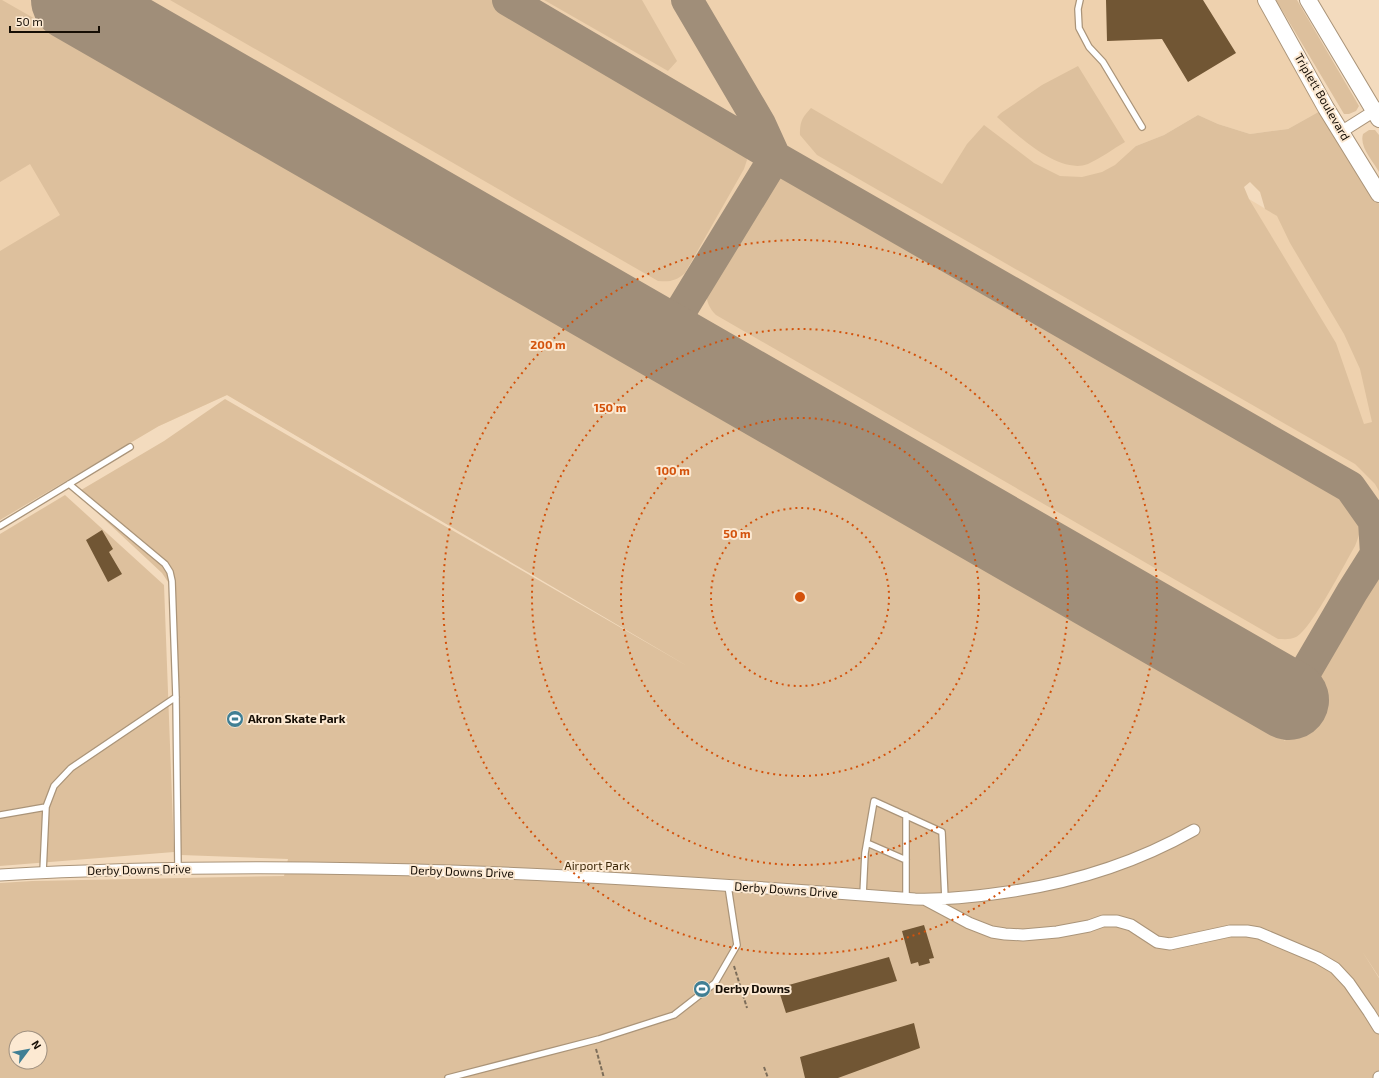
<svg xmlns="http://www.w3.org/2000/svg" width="1379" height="1078" viewBox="0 0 1379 1078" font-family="'Exo 2',sans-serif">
	<rect width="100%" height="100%" fill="#f3dbbe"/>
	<path fill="#eed1ae" d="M0 0H1260L1322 110 1288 129 1250 134 1218 124 1198 115 1164 135 1136 146 1249 199 1379 277V977L1334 907 859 765 227 395 159 426 0 422Z"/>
	<path fill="#ddc09d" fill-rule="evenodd" d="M0 0H2L156 88 1285 741 1379 568V977L1362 951 1379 978V1078H0V883L32 881 284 876 288 859 181 855 170 585 162 573 76 493 164 441 225 399 689 667 227 395 159 426 0 520V251L60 215 30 164 0 182ZM16 1038H40V1062H16Z
		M170 0H497L740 143 747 160 744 169 685 273C676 281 670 282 658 281Z
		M544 0H642L677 61 668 71Z
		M1276 0H1297L1355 99 1359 106 1356 111 1349 114H1344Z
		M1078 66 1125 142C1113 149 1101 158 1088 164 1059 175 1017 135 997 117L1001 113 1042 85Z
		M811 108 942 184 967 144 984 125 1034 163 1060 176 1082 177 1102 172 1115 165 1136 146 1164 135 1198 115 1218 124 1250 134 1288 129 1322 110 1379 204V491L1375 484 1355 464 817 155 800 135C800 121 802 118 811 108ZM1250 182 1260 192 1265 209 1277 216 1290 243 1344 334 1360 369 1372 422 1364 424 1336 343 1249 199 1244 187Z
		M1369 130H1375L1379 135V172C1373 161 1359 147 1363 134Z
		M790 175 801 180 1335 486C1358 503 1367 519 1355 546 1345 563 1311 630 1296 637 1290 640 1284 639 1278 639L716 315C706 305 705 295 708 282L766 188 775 177Z
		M65 495 164 585 174 852 0 866V534Z"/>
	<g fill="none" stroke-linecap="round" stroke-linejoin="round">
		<path stroke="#a08e79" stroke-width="32" d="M508 0 775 157 1350 487 1374 521 1376 554 1352 592 1289 700
			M663 340 775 157 760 124 687 0"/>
		<path stroke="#a08e79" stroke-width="80" d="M71 0 1289 700"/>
	</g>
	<path fill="#715634" d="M1106 0H1203L1236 53 1188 82 1162 39 1107 41Z
		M102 530 113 549 109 552 122 574 108 582 86 540Z
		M924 925 934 958 929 959 930 963 919 966 918 962 911 964 902 931Z
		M889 957 897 981 786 1013 778 988Z
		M914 1023 920 1048 838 1078H805L800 1057Z"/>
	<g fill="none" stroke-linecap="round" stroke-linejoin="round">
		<g stroke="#aa9479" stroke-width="8">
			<path id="lane" d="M1080 0 1078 9 1079 28 1089 47 1103 62 1142 127
				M69 484 165 564 170 572 172 581 176 697 178 869
				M0 526 130 447
				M0 815 46 807
				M867 843 906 860
				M43 872 46 807 54 786 71 768 176 697
				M863 895 865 853 874 801 942 832 945 899
				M906 898V815
				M448 1078 599 1039 674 1015 715 983 737 945 728 886"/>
		</g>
		<g stroke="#aa9479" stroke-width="13">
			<path id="street" d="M1341 132 1379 108
				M0 875C305 857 611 875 915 899 945 900 971 897 1000 893 1069 884 1134 864 1194 830
				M926 900 969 923 992 932 1005 934 1023 935 1057 932 1089 926 1103 921H1117L1131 925 1157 942 1170 944 1230 931H1247L1259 933 1318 958 1335 968 1349 983 1369 1012 1379 1028
				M1379 1078V1077"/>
		</g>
		<g stroke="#aa9479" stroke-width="18">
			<path id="secondary" d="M1266 0 1326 108 1379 194
				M1308 0 1379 119"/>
		</g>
		<path stroke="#7c6d5a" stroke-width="2" stroke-dasharray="4 2" stroke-linecap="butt" d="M734 966 747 1008
			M596 1049 604 1078
			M764 1067 768 1078"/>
		<use href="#lane" stroke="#fff" stroke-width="5.5"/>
		<use href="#street" stroke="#fff" stroke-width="11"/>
		<use href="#secondary" stroke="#fff" stroke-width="16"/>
	</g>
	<g fill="none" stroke="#d3520b" stroke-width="2" stroke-dasharray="2 4">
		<circle cx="800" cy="597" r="89"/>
		<circle cx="800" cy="597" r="179"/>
		<circle cx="800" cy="597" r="268"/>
		<circle cx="800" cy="597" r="357"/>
	</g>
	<defs>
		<g id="stadium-disc" transform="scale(0.9)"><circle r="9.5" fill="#407f94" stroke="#fce9d2"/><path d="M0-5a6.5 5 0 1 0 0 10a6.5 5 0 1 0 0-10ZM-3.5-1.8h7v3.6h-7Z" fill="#fff"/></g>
	</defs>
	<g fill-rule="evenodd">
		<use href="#stadium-disc" x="235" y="719"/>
		<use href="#stadium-disc" x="702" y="989"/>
	</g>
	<g text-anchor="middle" stroke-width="4" stroke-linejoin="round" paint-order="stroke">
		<g font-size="12" fill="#160e05" stroke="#fce9d2">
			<text transform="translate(1322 97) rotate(60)" y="4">Triplett Boulevard</text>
			<text transform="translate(139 870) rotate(-1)" y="4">Derby Downs Drive</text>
			<text transform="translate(462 872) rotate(2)" y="4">Derby Downs Drive</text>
			<text transform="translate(786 890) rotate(4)" y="4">Derby Downs Drive</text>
		</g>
		<g font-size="12" font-weight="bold" fill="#160e05" stroke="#fce9d2" text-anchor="start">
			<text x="248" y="723">Akron Skate Park</text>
			<text x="715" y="993">Derby Downs</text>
		</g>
		<g font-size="12" fill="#3c2708" stroke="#fce9d2">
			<text x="597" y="870">Airport Park</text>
		</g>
	</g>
	<circle cx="800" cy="597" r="6" fill="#d3520b" stroke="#fce9d2" stroke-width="2"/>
	<g font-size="12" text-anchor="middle" font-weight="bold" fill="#d3520b" stroke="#fce9d2" stroke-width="4" stroke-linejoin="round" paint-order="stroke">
		<text x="548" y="349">200 m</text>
		<text x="610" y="412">150 m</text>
		<text x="673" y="475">100 m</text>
		<text x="737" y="538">50 m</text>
	</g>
	<g transform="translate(28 1050) rotate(58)"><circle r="19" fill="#fce9d2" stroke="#a09180"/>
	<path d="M0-3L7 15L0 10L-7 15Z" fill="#407f94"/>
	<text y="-6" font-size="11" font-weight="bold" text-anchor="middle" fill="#160e05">N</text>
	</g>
	<path d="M10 26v6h89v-6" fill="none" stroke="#160e05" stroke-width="2"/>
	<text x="16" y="26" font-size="12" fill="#160e05" stroke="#fce9d2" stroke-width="3" paint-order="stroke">50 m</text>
</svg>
